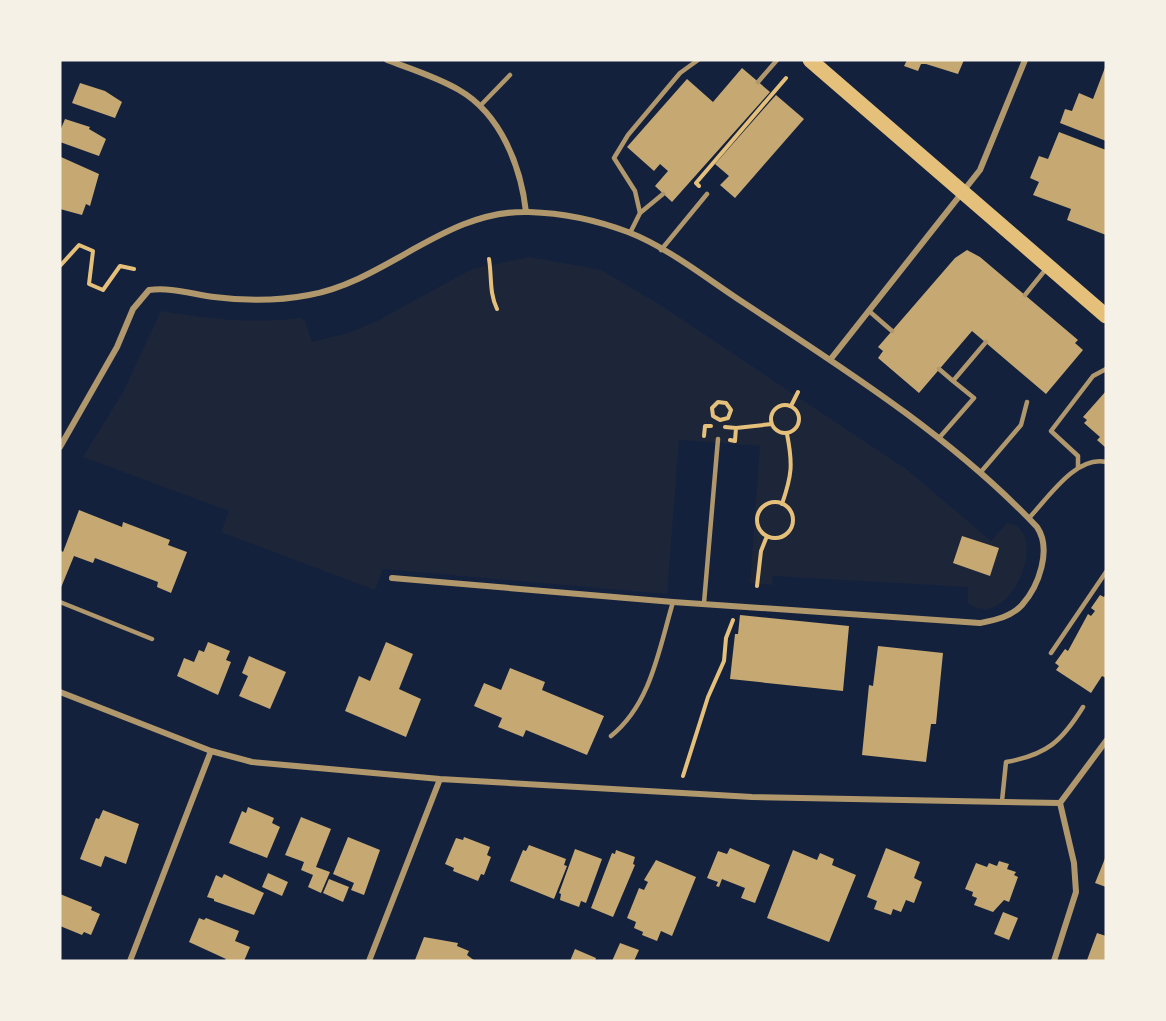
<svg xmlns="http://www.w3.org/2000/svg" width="1166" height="1021" viewBox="0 0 1166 1021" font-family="Overpass,sans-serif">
	<rect width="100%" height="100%" fill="#14213d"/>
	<path fill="#1d2539" d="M530 257 601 270 657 303 906 469 991 541 1007 523C1053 528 1010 635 968 603V587L773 576 772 585 750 583 760 446 679 440 667 594 383 569 375 590 221 532 229 511 83 457 123 392 161 311C208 319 252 324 300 318L305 321 312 342 348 333 377 321 472 269Z"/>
	<path fill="#c6a872" d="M907 60H964L958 74 926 64H921L918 71 904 66Z
		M1106 65V141L1060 123 1065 109 1072 111 1079 93 1093 99Z
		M742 68 770 92 672 202 655 186 668 171 660 164 654 171 627 147 687 79 713 102Z
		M80 83 105 91 122 102 115 118 72 103Z
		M776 95 804 119 735 198 720 185 729 176 715 164Z
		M65 119 90 127 89 129 106 139 99 156 60 142V131Z
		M1059 132 1106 150V235L1067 220 1071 209 1033 195 1039 182 1030 178 1039 156 1048 159Z
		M61 157 99 174 90 206 86 204 82 215 60 209Z
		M967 250 980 257 1078 340 1075 343 1083 350 1046 394 972 331 919 393 878 358 883 351 878 347 955 258Z
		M1106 391V448L1097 440 1100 437 1084 423 1087 420 1083 417Z
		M79 510 122 527 123 522 170 540 168 545 187 552 171 593 157 587 158 582 95 558 93 563 74 556 60 590V550L63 552Z
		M962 536 999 548 990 576 953 563Z
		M1106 594V678L1102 676 1091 693 1056 670 1059 666 1055 663 1065 649 1068 651 1088 614 1091 616 1095 611 1091 608 1100 595 1104 597Z
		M740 615 849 626 843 691 730 679 735 634H738Z
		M208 642 230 651 226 660 231 662 218 695 177 676 184 658 194 662 199 650 204 652Z
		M386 642 413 654 399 689 421 699 406 737 345 711 359 676 370 681Z
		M878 646 943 653 936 724H931L926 762 862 755 869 685 873 686Z
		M249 656 286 672 270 709 239 696 248 676 242 673Z
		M510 668 545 682 542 690 604 716 587 755 526 730 523 737 498 727 502 718 474 706 484 683 501 690Z
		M248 807 274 818 272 823 280 827 267 858 229 843 242 811 246 813Z
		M103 810 139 824 126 864 105 856 101 867 80 859 96 818 99 819Z
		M301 817 331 829 316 867 330 872 321 893 308 887 313 875 301 870 304 862 285 855Z
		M348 837 380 850 364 895 351 890 354 883 333 874Z
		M464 837 490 847 487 855 491 857 484 875 481 874 478 881 453 871 454 868 445 864 456 838 463 840Z
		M529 845 566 859 564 865 567 866 554 899 510 881 523 850 526 851Z
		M730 848 770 865 755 903 741 898 745 888 722 879 719 887 716 886 718 882 707 878 718 851 727 854Z
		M886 848 920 862 914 878 922 882 914 903 906 900 901 912 893 909 891 915 874 909 877 901 867 897Z
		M575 849 602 859 586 903 581 901 579 907 560 900 561 894 559 893Z
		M616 850 635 857 633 864 635 865 613 917 591 908 612 853 615 854Z
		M793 850 817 860 820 853 834 859 832 865 856 875 829 942 767 918Z
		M1106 856V887L1095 883Z
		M656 860 696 877 672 936 661 931 657 941 642 935 643 932 634 928 636 922 627 918 639 888 644 890 648 882 644 880Z
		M999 861 1009 864 1007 869 1016 872 1014 875 1018 877 1009 902 1004 900 993 912 974 905 977 898 972 896 973 892 965 889 976 863 987 867 989 863 997 866Z
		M268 873 288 882 282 896 262 887Z
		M224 874 264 893 254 915 214 901V899L207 897 216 875 222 878Z
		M329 879 349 887 343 902 323 893Z
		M60 894 92 907 91 910 100 914 91 935 84 932 82 935 60 926Z
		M1003 912 1018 918 1009 940 994 934Z
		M199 918 204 920 206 918 239 931 235 941 250 947 244 961H224L226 959 189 942Z
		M1097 933 1106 936V961L1087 960Z
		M424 937 458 943 457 946 469 951 467 955 475 961 415 960Z
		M620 943 639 950 634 961H612Z
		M575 949 596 958 595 961H570Z"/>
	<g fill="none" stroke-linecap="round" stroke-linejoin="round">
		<path stroke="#e5c07b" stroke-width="4" d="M699 186 696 183 786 78
			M489 259C492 277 489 292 497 309
			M60 266 79 245 93 251 89 284 103 290 120 266 134 269
			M718 402 726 403 731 410 728 418 720 420 713 416 712 408Z
			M771 419a14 14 0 1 1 28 0a14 14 0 1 1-28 0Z
			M791 406 798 392
			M725 427 736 428
			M704 436 705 426H711
			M730 440 735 441 736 428 772 424
			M757 520a18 18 0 1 1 36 0a18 18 0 1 1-36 0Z
			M782 504C792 475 793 464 787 434
			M757 586 761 551 767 536
			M683 776 708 697 724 661 726 638 733 620"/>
		<path stroke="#b1986c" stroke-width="4.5" d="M758 82 777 60
			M480 106 510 75
			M640 213 663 194
			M630 233 640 213 635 191 614 158 628 135 680 73 698 60
			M661 250 707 194
			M1025 295 1046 269
			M869 311 892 331
			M939 369 953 381
			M939 438 974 398 953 381 986 342
			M1078 467V456L1051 431 1093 376 1106 369
			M980 473 1021 425 1027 402
			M1029 518C1048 498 1076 455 1106 462
			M60 602 152 639
			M704 603 718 439
			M1051 653 1106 572
			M611 736C651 704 659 649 673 602
			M1002 801 1006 762C1047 755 1062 741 1083 707"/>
		<path stroke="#b1986c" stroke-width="6" d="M387 60C411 69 437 77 459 90 501 114 521 167 526 212
			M830 360 980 170 1025 60
			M60 447 117 347 133 309 149 290C171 287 191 294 214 297 245 301 278 301 309 295 387 281 446 209 529 212 563 213 596 220 628 232 669 248 707 279 744 303 846 370 953 438 1037 527 1052 549 1039 586 1022 605 1011 617 995 620 980 623L673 602 392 578
			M60 692 211 751 252 762 440 779 752 797 1060 803
			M130 961 211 751
			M369 961 440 779
			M1054 961 1076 892 1074 863 1060 803 1106 741"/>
		<path stroke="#e5c07b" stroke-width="15" d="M810 60 1106 316"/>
	</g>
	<rect width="1166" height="1021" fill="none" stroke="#f6f1e7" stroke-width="123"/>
</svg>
